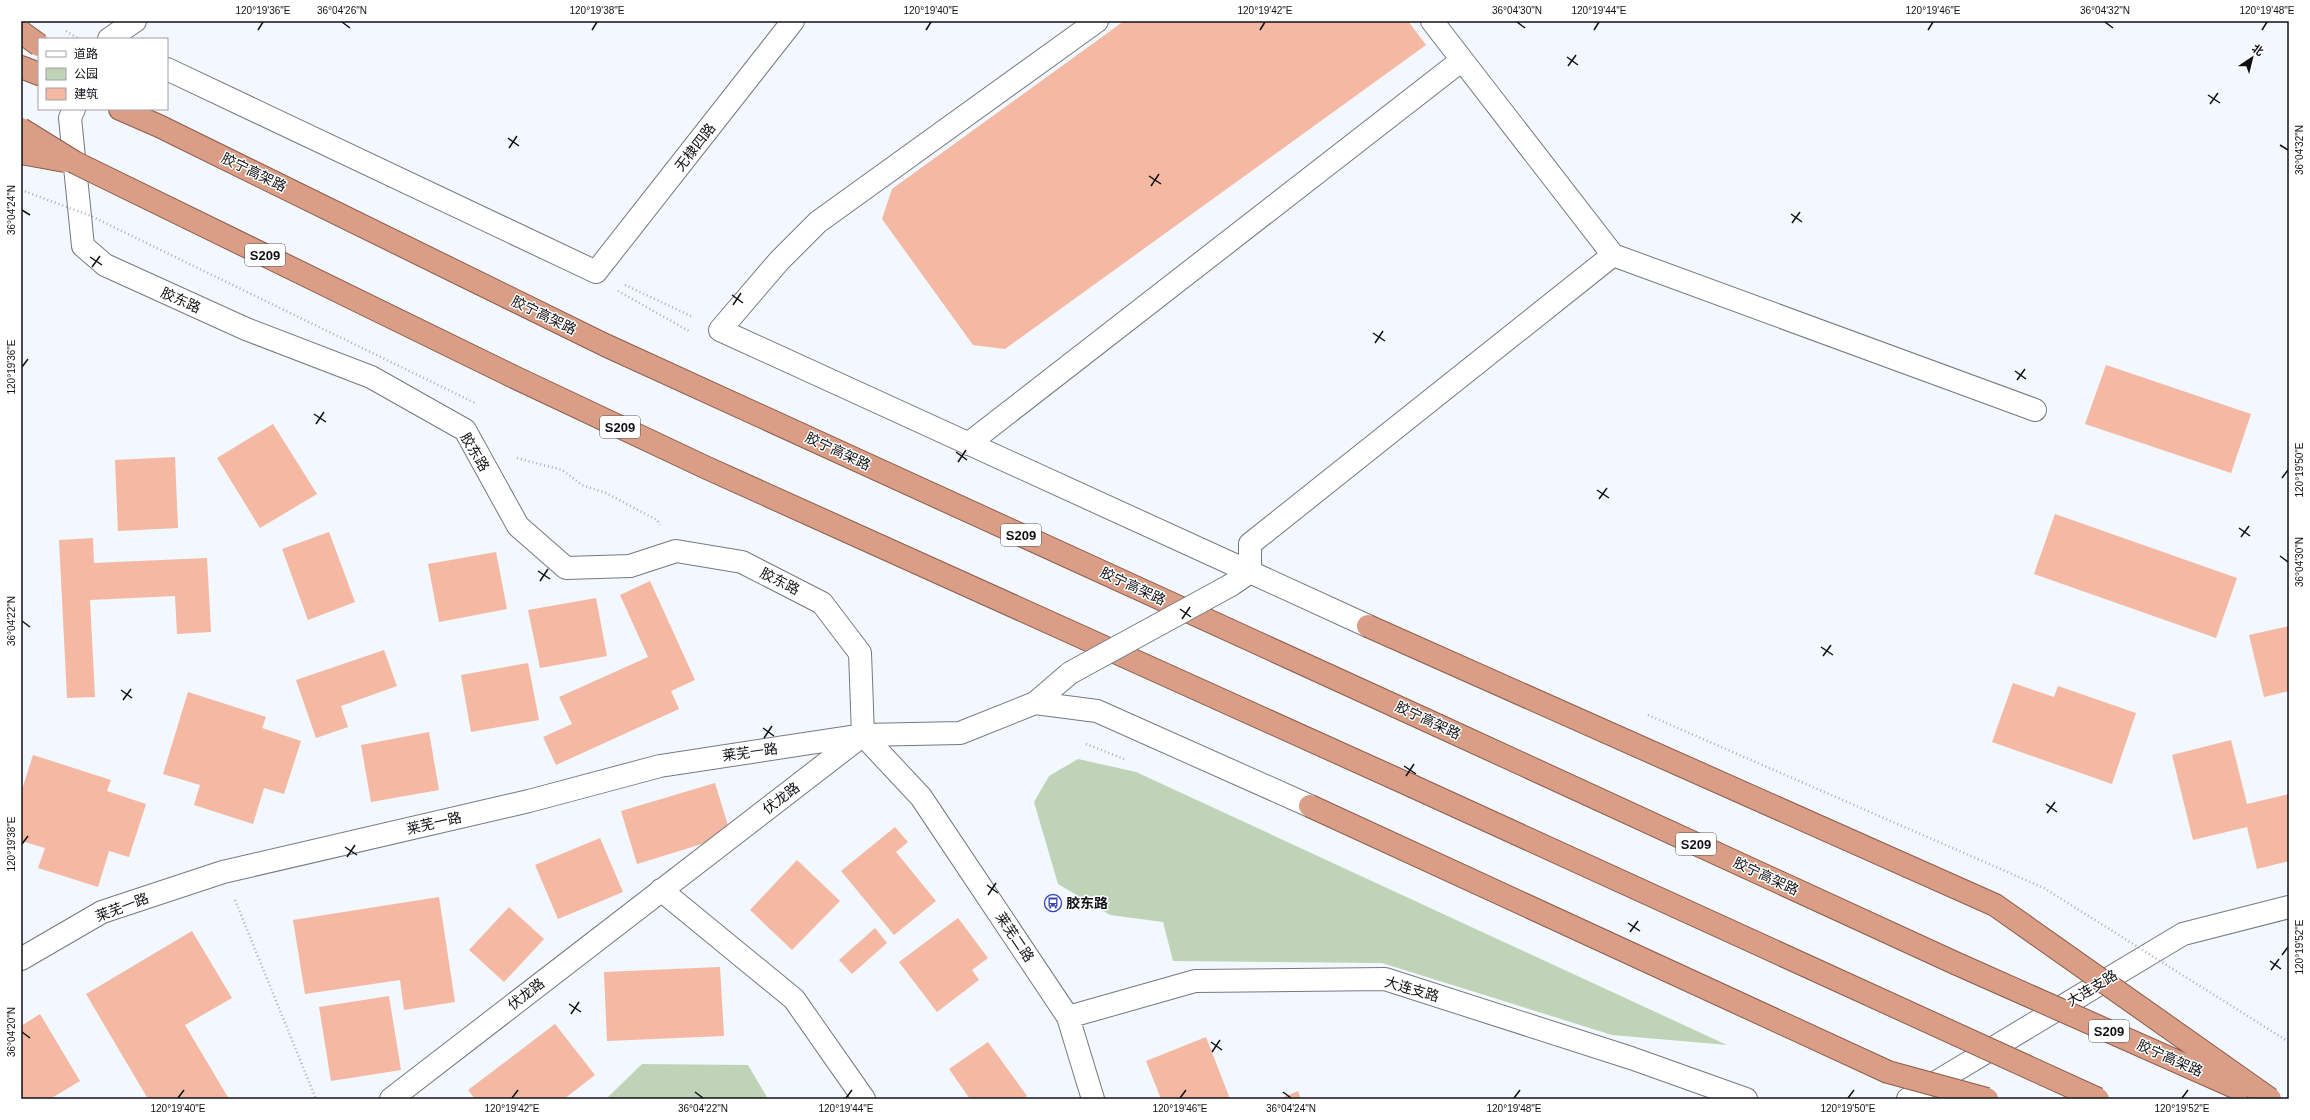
<svg xmlns="http://www.w3.org/2000/svg" width="2310" height="1120" viewBox="0 0 2310 1120" font-family="Arial,'Noto Sans SC',sans-serif">
	<rect width="100%" height="100%" fill="#f3f7fe"/>
	<path fill="#bfd4b7" d="M1078 759 1136 772 1727 1045 1612 1035 1382 963 1173 961 1163 922 1110 915 1058 884 1034 802 1049 776Z
		M642 1064 748 1065 768 1099H606Z"/>
	<path fill="#f4b8a3" d="M1124 21H1408L1426 45 1005 349 973 345 882 219 892 189Z
		M2106 365 2251 414 2231 473 2085 424Z
		M273 424 317 494 260 528 217 458Z
		M175 457 178 528 118 531 115 460Z
		M2055 514 2237 578 2216 638 2034 574Z
		M329 532 355 602 308 620 282 549Z
		M93 538 94 563 207 558 211 632 177 634 175 596 90 600 95 697 67 698 59 540Z
		M496 552 507 609 439 622 428 564Z
		M650 581 695 680 671 691 679 709 556 765 543 737 572 724 559 697 648 657 620 595Z
		M596 598 607 656 540 668 528 610Z
		M2289 626V691L2264 697 2249 635Z
		M384 650 397 686 341 706 348 727 316 738 296 680Z
		M528 663 539 720 471 732 461 675Z
		M2013 683 2054 697 2058 686 2136 713 2112 784 1992 742Z
		M188 692 266 717 262 728 301 741 284 794 264 788 253 824 194 805 200 785 163 774Z
		M429 732 439 790 371 802 361 745Z
		M2231 740 2247 804 2289 794V861L2257 869 2247 827 2193 840 2172 755Z
		M33 755 111 780 107 791 146 804 129 857 109 851 98 887 38 868 45 848 21 841V793Z
		M715 783 731 835 637 864 621 811Z
		M895 827 908 842 896 852 936 901 894 935 841 871Z
		M600 838 623 892 558 919 535 865Z
		M797 860 840 901 792 950 750 910Z
		M439 897 455 1002 404 1010 400 980 305 994 293 920Z
		M509 907 544 939 504 982 469 950Z
		M958 918 988 958 972 970 979 980 937 1012 899 962Z
		M875 928 887 943 852 974 839 960Z
		M192 931 232 998 185 1025 229 1099H148L86 994Z
		M720 967 724 1036 607 1041 604 972Z
		M389 996 401 1070 331 1081 319 1007Z
		M40 1014 80 1081 50 1099H21V1026Z
		M555 1024 595 1075 564 1099H475L468 1090Z
		M1206 1037 1230 1099H1161L1146 1061Z
		M988 1042 1027 1096 1022 1099H970L949 1069Z
		M1298 1091 1301 1099H1279Z"/>
	<g fill="none" stroke-linecap="round" stroke-linejoin="round">
		<g stroke="#757981" stroke-width="24">
			<path id="minor" d="M1097 21 818 222 779 261 720 330 1250 572V544L1613 255
				M1432 21 1613 255 2035 410
				M109 39 135 21
				M167 69 596 272 793 21
				M74 109 70 118 83 246 105 265 246 329 371 377 465 430 518 526 566 568 630 566 676 551 742 562 822 603 860 653 863 735
				M968 444 1462 60
				M863 735 921 797 1068 1017 1093 1099
				M661 890 794 999 864 1099
				M1068 1017 1195 981 1385 979 1631 1058 1746 1099
				M391 1099 863 735
				M1908 1099 2183 934 2289 907"/>
		</g>
		<g stroke="#757981" stroke-width="24">
			<path id="secondary" d="M1231 585 1250 572 1368 626
				M1035 703 1097 711 1310 806
				M21 959 102 912 223 872 529 801 660 766 863 735 960 733 1035 703 1070 673"/>
		</g>
		<g stroke="#8c5c4a" stroke-width="24">
			<path id="trunk" d="M21 67 39 74
				M120 109 159 126 605 345 1437 725
				M512 376 707 468 1412 786"/>
		</g>
		<path stroke="#acafb5" stroke-width="2.5" stroke-dasharray="1 3" stroke-linecap="butt" d="M66 31 79 39
			M625 285 693 317
			M618 291 689 331
			M517 458 562 470 582 485 606 493 657 520 660 525
			M1086 744 1127 760
			M235 900 316 1099"/>
		<use href="#minor" stroke="#fff" stroke-width="22"/>
		<use href="#secondary" stroke="#fff" stroke-width="22"/>
		<use href="#trunk" stroke="#da9e86" stroke-width="22"/>
		<g stroke="#757981" stroke-width="24" stroke-linecap="butt">
			<path id="secondary-bridge" d="M1070 673 1231 585"/>
		</g>
		<g stroke="#8c5c4a" stroke-width="24" stroke-linecap="butt">
			<path id="trunk-bridge" d="M21 32 39 45
				M21 129 76 163 512 376
				M21 153 65 161
				M1368 626 1995 905 2270 1099
				M1437 725 1955 963 2239 1089
				M1412 786 2098 1099
				M1310 806 1888 1072 1987 1099"/>
		</g>
		<path stroke="#acafb5" stroke-width="2.5" stroke-dasharray="1 3" stroke-linecap="butt" d="M21 190 91 216 477 404
			M1648 715 2044 888 2289 1042"/>
		<use href="#secondary-bridge" stroke="#fff" stroke-width="22"/>
		<use href="#trunk-bridge" stroke="#da9e86" stroke-width="22"/>
	</g>
	<path fill="none" stroke="#0f1114" stroke-width="1.5" d="M342 22 350 28M1517 22 1525 28M2105 22 2113 28M258 30 263 22M592 30 597 22M926 30 931 22M1260 30 1265 22M1594 30 1599 22M1928 30 1933 22M2262 30 2267 22M1567 57 1578 65M1568 66 1576 55M2208 95 2220 103M2210 104 2218 93M508 138 519 146M2280 145 2288 150M509 148 517 136M1149 176 1161 184M1151 186 1159 174M22 210 30 215M1791 214 1802 222M1792 223 1800 212M90 257 102 265M92 267 100 256M732 295 743 303M733 305 741 293M1373 333 1385 341M1375 343 1383 331M22 367 28 359M2015 371 2026 379M2017 380 2025 369M314 414 326 422M316 424 324 412M956 452 967 460M958 462 966 450M2282 478 2288 470M1597 490 1609 498M1599 499 1607 488M2239 528 2250 536M2241 537 2249 526M2280 556 2288 562M538 571 550 579M540 581 548 569M1180 609 1191 617M1182 619 1190 607M22 621 30 627M1821 647 1833 655M1823 656 1831 645M121 690 132 698M123 700 131 689M763 728 774 736M764 738 772 726M1404 766 1416 774M1406 776 1414 764M2046 804 2057 812M2047 813 2055 802M22 844 28 836M345 847 357 855M347 857 355 845M987 885 998 893M988 895 996 883M1628 923 1640 931M1630 932 1638 921M2282 955 2288 947M2270 961 2281 969M2271 970 2279 959M569 1004 581 1012M571 1014 579 1002M22 1032 30 1038M1211 1042 1222 1050M1212 1052 1220 1040M695 1092 703 1098M1283 1092 1291 1098M178 1098 184 1090M512 1098 518 1090M846 1098 852 1090M1180 1098 1186 1090M1514 1098 1520 1090M1848 1098 1854 1090M2182 1098 2188 1090"/>
	<defs>
		<g id="bus-ring" transform="scale(0.9)"><circle r="9.5" fill="#fff" stroke="#3a47ba" stroke-width="1.5"/><path d="M-5-6H5V4H4V6H2V4H-2V6H-4V4H-5ZM-3.5-4V0h7V-4ZM-3.5 1.2v1.5H-2V1.2ZM2 1.2v1.5H3.5V1.2Z" fill="#3a47ba"/></g>
	</defs>
	<g fill-rule="evenodd">
		<use href="#bus-ring" x="1053" y="903"/>
	</g>
	<g text-anchor="middle" stroke-width="3" stroke-linejoin="round" paint-order="stroke">
		<g fill="#fff" stroke="#57585a" stroke-width="1">
			<rect x="245" y="244" width="40" height="22" rx="3"/>
			<rect x="600" y="416" width="40" height="22" rx="3"/>
			<rect x="1001" y="524" width="40" height="22" rx="3"/>
			<rect x="1676" y="833" width="40" height="22" rx="3"/>
			<rect x="2089" y="1020" width="40" height="22" rx="3"/>
		</g>
		<g font-size="13" font-weight="bold" fill="#0f1114">
			<text x="265" y="260">S209</text>
			<text x="620" y="432">S209</text>
			<text x="1021" y="540">S209</text>
			<text x="1696" y="849">S209</text>
			<text x="2109" y="1036">S209</text>
		</g>
		<g font-size="14" fill="#0f1114" stroke="#fff">
			<text transform="translate(695 147) rotate(-52)" y="5">无棣四路</text>
			<text transform="translate(254 172) rotate(26)" y="5">胶宁高架路</text>
			<text transform="translate(181 300) rotate(24)" y="5">胶东路</text>
			<text transform="translate(544 315) rotate(26)" y="5">胶宁高架路</text>
			<text transform="translate(838 451) rotate(25)" y="5">胶宁高架路</text>
			<text transform="translate(475 452) rotate(59)" y="5">胶东路</text>
			<text transform="translate(780 581) rotate(27)" y="5">胶东路</text>
			<text transform="translate(1133 586) rotate(25)" y="5">胶宁高架路</text>
			<text transform="translate(1428 720) rotate(25)" y="5">胶宁高架路</text>
			<text transform="translate(750 752) rotate(-8)" y="5">莱芜一路</text>
			<text transform="translate(781 798) rotate(-37)" y="5">伏龙路</text>
			<text transform="translate(434 823) rotate(-13)" y="5">莱芜一路</text>
			<text transform="translate(1766 876) rotate(25)" y="5">胶宁高架路</text>
			<text transform="translate(122 907) rotate(-21)" y="5">莱芜一路</text>
			<text transform="translate(1015 937) rotate(56)" y="5">莱芜二路</text>
			<text transform="translate(2092 988) rotate(-31)" y="5">大连支路</text>
			<text transform="translate(1412 989) rotate(16)" y="5">大连支路</text>
			<text transform="translate(526 994) rotate(-38)" y="5">伏龙路</text>
			<text transform="translate(2170 1058) rotate(24)" y="5">胶宁高架路</text>
		</g>
		<g font-size="14" font-weight="bold" fill="#0f1114" stroke="#fff" text-anchor="start">
			<text x="1066" y="908">胶东路</text>
		</g>
	</g>
	<rect width="2310" height="1120" fill="none" stroke="#ffffff" stroke-width="44"/>
	<rect x="38" y="38" width="130" height="72" fill="#ffffff" stroke="#9fa0a1"/>
	<rect x="46" y="51" width="20" height="6" fill="#ffffff" stroke="#9fa0a1"/>
	<text x="74" y="58" font-size="12" fill="#0f1114">道路</text>
	<rect x="46" y="68" width="20" height="12" fill="#bfd4b7" stroke="#9fa0a1"/>
	<text x="74" y="78" font-size="12" fill="#0f1114">公园</text>
	<rect x="46" y="88" width="20" height="12" fill="#f4b8a3" stroke="#9fa0a1"/>
	<text x="74" y="98" font-size="12" fill="#0f1114">建筑</text>
	<g transform="translate(2252 58) rotate(35)" stroke="#ffffff" stroke-width="3" paint-order="stroke">
	<path d="M0-3L7 15L0 10L-7 15Z" fill="#0f1114"/>
	<text y="-6" font-size="11" font-weight="bold" text-anchor="middle" fill="#0f1114">北</text>
	</g>
	<rect x="22" y="22" width="2266" height="1076" fill="none" stroke="#0f1114" stroke-width="1.5"/>
	<g font-size="10" text-anchor="middle" fill="#0f1114">
		<text x="263" y="14">120°19'36"E</text>
		<text x="342" y="14">36°04'26"N</text>
		<text x="597" y="14">120°19'38"E</text>
		<text x="931" y="14">120°19'40"E</text>
		<text x="1265" y="14">120°19'42"E</text>
		<text x="1517" y="14">36°04'30"N</text>
		<text x="1599" y="14">120°19'44"E</text>
		<text x="1933" y="14">120°19'46"E</text>
		<text x="2105" y="14">36°04'32"N</text>
		<text x="2267" y="14">120°19'48"E</text>
		<text transform="translate(2299 150) rotate(-90)" y="4">36°04'32"N</text>
		<text transform="translate(11 210) rotate(-90)" y="4">36°04'24"N</text>
		<text transform="translate(11 367) rotate(-90)" y="4">120°19'36"E</text>
		<text transform="translate(2299 470) rotate(-90)" y="4">120°19'50"E</text>
		<text transform="translate(2299 562) rotate(-90)" y="4">36°04'30"N</text>
		<text transform="translate(11 621) rotate(-90)" y="4">36°04'22"N</text>
		<text transform="translate(11 844) rotate(-90)" y="4">120°19'38"E</text>
		<text transform="translate(2299 947) rotate(-90)" y="4">120°19'52"E</text>
		<text transform="translate(11 1032) rotate(-90)" y="4">36°04'20"N</text>
		<text x="178" y="1112">120°19'40"E</text>
		<text x="512" y="1112">120°19'42"E</text>
		<text x="703" y="1112">36°04'22"N</text>
		<text x="846" y="1112">120°19'44"E</text>
		<text x="1180" y="1112">120°19'46"E</text>
		<text x="1291" y="1112">36°04'24"N</text>
		<text x="1514" y="1112">120°19'48"E</text>
		<text x="1848" y="1112">120°19'50"E</text>
		<text x="2182" y="1112">120°19'52"E</text>
	</g>
</svg>
